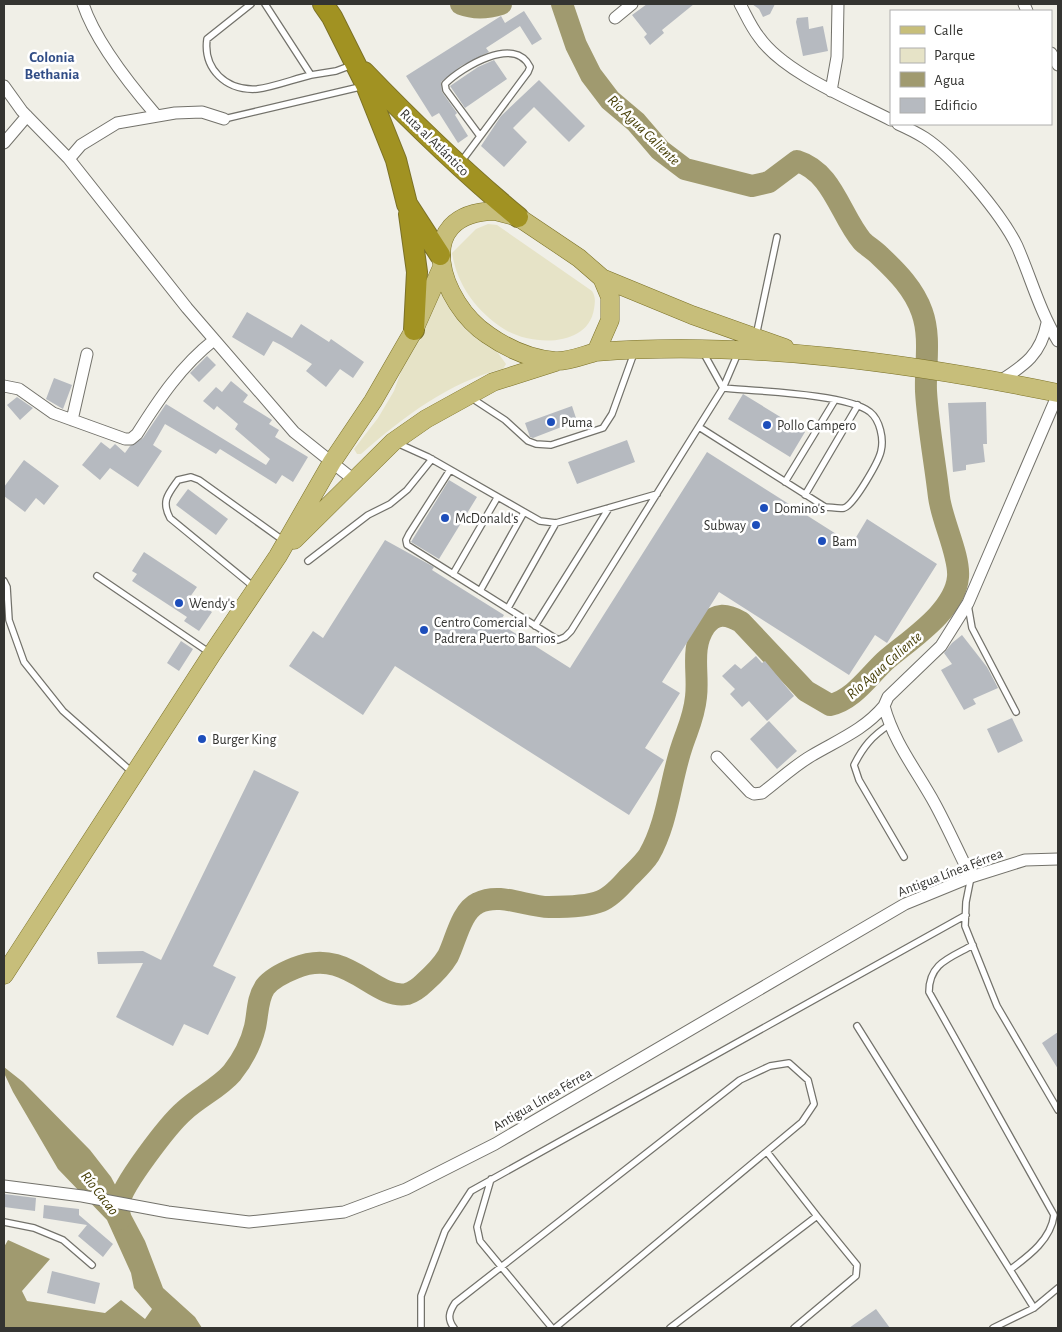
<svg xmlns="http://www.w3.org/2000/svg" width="1062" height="1332" viewBox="0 0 1062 1332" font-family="'Alegreya Sans',sans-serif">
	<rect width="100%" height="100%" fill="#f0efe7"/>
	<path fill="#e6e3c7" d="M488 224 497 225 592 291C596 297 595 303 594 309 588 348 530 346 504 329 477 312 457 285 452 253L476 229Z
		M435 277 467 326 498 353 506 364 503 369C450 381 402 418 361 454H357L354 449 378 418 394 391Z"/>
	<path fill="#a09a6f" d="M4 1067 23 1082 90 1150 111 1177 145 1241 163 1288 195 1317 202 1328H4V1247L8 1240 50 1259 22 1291 27 1301 105 1313 121 1300 145 1319 152 1309 134 1288 131 1273 107 1220 58 1169 13 1092 4 1073Z"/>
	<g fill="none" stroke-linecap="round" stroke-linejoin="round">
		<path stroke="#a09a6f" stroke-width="22" d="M461 4C474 9 488 8 501 4
			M120 1219C120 1214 118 1208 119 1204 121 1186 169 1124 184 1111 199 1097 219 1088 232 1073 243 1059 251 1044 255 1027 258 1014 257 999 265 987 272 978 285 972 295 968 348 946 373 1000 407 994 413 992 419 988 424 983 433 975 442 966 448 956 456 940 461 911 478 903 500 892 527 907 549 907 562 907 589 906 601 901 611 897 621 886 628 878 635 871 644 863 649 855 668 822 670 781 682 746 688 728 694 717 696 697 699 673 690 648 705 626 716 612 727 614 741 622L806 691 830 705C853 700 868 677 885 661 909 640 955 612 958 577 960 556 942 521 939 497 935 462 928 426 926 391 925 366 931 337 922 312 914 289 897 272 880 256 874 250 867 246 862 241 840 215 833 172 797 161L769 182 752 186 685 169 660 150 636 122 610 100 591 75 576 45 562 4"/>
	</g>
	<path fill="#b6bac0" d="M647 4H694L662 30 664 33 650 45 644 37 647 34 632 15Z
		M752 4H775L770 14 763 17 759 9Z
		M524 11 542 39 532 45 520 26 486 48 489 52 461 66 441 82 442 92 457 113 455 115 468 136 458 143 439 113 432 117 406 76 501 16 505 23Z
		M808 17 809 29 823 26 828 51 803 56 796 22 797 18Z
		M494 60 507 79 465 108 450 86 478 67Z
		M539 80 585 126 569 142 534 107 513 128 527 142 504 167 481 146 501 116Z
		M247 312 292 338 301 324 329 342 331 339 364 362 353 378 340 369 326 387 306 371 312 364 281 345 273 341 264 356 232 337Z
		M207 356 216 365 199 382 190 373Z
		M54 378 72 385 63 409 46 399Z
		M231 381 248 395 243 402 272 420 269 424 279 430 275 437 308 457 293 482 282 475 276 484 220 449 216 454 165 424 153 445 162 451 138 487 110 468 100 480 82 465 101 442 110 449 115 444 125 453 130 446 143 438 166 404 266 465 270 459 235 429 238 424 217 406 214 410 203 401 216 387 222 392Z
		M743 394 805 432 790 457 728 419Z
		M17 397 33 408 20 420 7 405Z
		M986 402 987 444H983L985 462 966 465V470L953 472 948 403Z
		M572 406 577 421 533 438 530 437 525 423Z
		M627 440 635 462 577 484 568 462Z
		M707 452 852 544 867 519 937 564 887 643 875 635 849 675 719 592 662 682 680 693 645 748 664 760 629 815 395 666 363 715 289 666 313 631 323 638 385 540 434 567 432 570 504 615 499 623 570 668Z
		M24 460 59 486 44 505 36 498 25 512 4 496V487Z
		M449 480 477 497 439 559 411 542Z
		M188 489 228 519 216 535 176 505Z
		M144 552 197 587 190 597 212 612 199 631 184 621 187 617 132 581 137 574 132 571Z
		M962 635 987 667 998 688 973 699 976 704 964 710 941 670 952 664 944 653 952 643Z
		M181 641 193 649 179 671 167 663Z
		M756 656 762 663 765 661 794 696 767 721 749 701 742 707 730 694 735 689 722 676 735 664 741 669Z
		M1012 718 1023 741 998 753 987 729Z
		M769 721 797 751 777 769 750 739Z
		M254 770 299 792 213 966 236 977 208 1035 184 1024 173 1046 116 1017 143 963 98 964 97 952 143 951 161 960Z
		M1058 1032V1069L1042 1043Z
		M4 1194 36 1198 35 1211 4 1207Z
		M44 1205 79 1209V1215L113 1244 103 1257 78 1236 87 1225 43 1218Z
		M52 1271 100 1283 95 1304 47 1293Z
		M876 1309 890 1328H849Z"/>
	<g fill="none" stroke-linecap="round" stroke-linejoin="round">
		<g stroke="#73726b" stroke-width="8">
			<path id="lane" d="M251 4 207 39C203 69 226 91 257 89 274 87 294 79 311 75
				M265 4 311 75 336 71 352 65
				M224 119 364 86
				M461 162 528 72 530 67C515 35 462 67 445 84L446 90 480 136
				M756 336 777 237
				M703 352 723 388
				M470 397 505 420 528 441 536 444 551 445 603 428 612 414 634 353
				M699 427 825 507C830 507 839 509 844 508 854 505 879 461 881 451 884 439 880 420 870 412 849 394 754 391 723 388
				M397 443 428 457 540 521 556 523 657 494
				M450 470 409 534 406 540 407 545 558 640 565 637 571 631 723 388 738 353
				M785 482 835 400
				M805 495 858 405
				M308 561 368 515 390 504 407 490 432 459
				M453 574 497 498
				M97 576 210 653
				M4 581 7 587 9 620 24 662 63 711 133 773
				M254 587 170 518C161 501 168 494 178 480L191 477 199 480 284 541
				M480 591 523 514
				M968 605 972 628 1016 712
				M508 608 556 523
				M535 626 609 508
				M889 725C872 736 863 747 854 765L859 780 904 857
				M971 877 966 902 965 926 997 1006 1058 1110
				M973 945C950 958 929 963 929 992L1054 1215C1051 1239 1030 1255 1011 1269
				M857 1026 1034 1308
				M767 1152 817 1216
				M491 1179 477 1227 480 1241 552 1328
				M4 1222 34 1228 63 1240 92 1265
				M421 1328V1296L445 1231 471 1191 966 915
				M454 1328C447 1319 449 1312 455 1303L740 1080 770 1066 789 1063 808 1080 814 1104 802 1122 555 1328
				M670 1328 817 1216 857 1265 856 1276 794 1328
				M993 1328 1034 1308 1058 1288"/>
		</g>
		<g stroke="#73726b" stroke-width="13">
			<path id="street" d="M83 4C95 40 131 86 156 115
				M740 4C746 15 751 27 759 37 784 73 852 100 891 120
				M1024 4 1027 11
				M615 18 632 4
				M1051 53 1058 65
				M4 86 22 111 69 159 187 308 294 432 354 480
				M831 91 837 57 838 4
				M898 124C907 128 917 133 925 138 954 157 1002 215 1017 246 1031 278 1040 312 1058 341
				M4 143 27 116
				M69 159 81 145 117 123 175 113 202 112 224 119
				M1000 381C1025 365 1041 354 1047 323
				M4 386 19 389 53 413 125 439H131L137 434C159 399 181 366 214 340
				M72 420 87 354
				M717 757 750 792 754 794 762 793C778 781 794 766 811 756 838 740 864 730 884 706
				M971 877C959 853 948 828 935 804 917 771 894 743 884 706L888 697 941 646 968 603 1058 394
				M4 1186 82 1196 168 1212 249 1222 344 1212 406 1189 495 1144 905 904 971 877 1025 860 1058 859"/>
		</g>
		<g stroke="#7b7127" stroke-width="19">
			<path id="primary" d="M495 211 518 217 579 258 602 278 610 297V320L596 352C584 355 568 362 555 361 532 359 508 349 488 335 441 304 409 213 495 211Z
				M602 278 692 315 785 348
				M596 352C747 340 911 363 1058 393
				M294 540 393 442 426 419 493 382 556 362
				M4 975 212 654 278 556 332 462 373 401 414 330 442 267"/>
		</g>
		<g stroke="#7b7127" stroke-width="22">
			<path id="highway" d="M323 4 332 17 366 85 396 160 407 204 440 255
				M364 72C413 123 464 172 518 217
				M409 214 417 272 414 330"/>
		</g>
		<use href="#lane" stroke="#fff" stroke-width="5.5"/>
		<use href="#street" stroke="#fff" stroke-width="11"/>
		<use href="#primary" stroke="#c7be7a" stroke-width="18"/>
		<use href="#highway" stroke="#a19222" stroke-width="20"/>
	</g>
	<g fill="#1d4ebb" stroke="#fff" stroke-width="2">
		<circle cx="551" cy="422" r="5"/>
		<circle cx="767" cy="425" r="5"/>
		<circle cx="764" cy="508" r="5"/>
		<circle cx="445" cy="518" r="5"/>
		<circle cx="756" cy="525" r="5"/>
		<circle cx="822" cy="541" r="5"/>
		<circle cx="179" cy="603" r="5"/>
		<circle cx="424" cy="630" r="5"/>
		<circle cx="202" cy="739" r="5"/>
	</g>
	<g text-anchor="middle" stroke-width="5" stroke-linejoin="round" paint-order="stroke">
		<g font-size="14" fill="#343431" stroke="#fff">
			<text transform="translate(435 142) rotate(44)" y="5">Ruta al Atlántico</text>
			<text transform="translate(950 872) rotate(-21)" y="5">Antigua Línea Férrea</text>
			<text transform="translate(542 1099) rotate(-30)" y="5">Antigua Línea Férrea</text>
		</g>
		<g font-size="14" fill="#343431" stroke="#fff" text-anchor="start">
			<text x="561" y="427">Puma</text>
			<text x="777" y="430">Pollo Campero</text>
			<text x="774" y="513">Domino's</text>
			<text x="455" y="523">McDonald's</text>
			<text x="746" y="530" text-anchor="end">Subway</text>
			<text x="832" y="546">Bam</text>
			<text x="189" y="608">Wendy's</text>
			<text x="434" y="627">Centro Comercial<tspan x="434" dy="16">Padrera Puerto Barrios</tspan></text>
			<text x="212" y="744">Burger King</text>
		</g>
		<g font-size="15" font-weight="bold" fill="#314d86" stroke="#fff">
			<text x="52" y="62">Colonia<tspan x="52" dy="17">Bethania</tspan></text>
		</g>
		<g font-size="15" font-style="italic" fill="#473f07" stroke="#fff">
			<text transform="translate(644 130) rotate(44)" y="5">Río Agua Caliente</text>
			<text transform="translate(884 665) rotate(-41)" y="5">Río Agua Caliente</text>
			<text transform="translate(100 1193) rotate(52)" y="5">Río Cacao</text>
		</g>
	</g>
	<rect width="1062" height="1332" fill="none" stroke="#343431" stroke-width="10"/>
	<rect x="890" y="10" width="162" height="115" fill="#ffffff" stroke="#aeaead"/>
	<rect x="900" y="26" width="25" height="8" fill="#c7be7a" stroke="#aeaead"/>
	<text x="934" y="35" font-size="15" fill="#343431">Calle</text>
	<rect x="900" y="48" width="25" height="15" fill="#e6e3c7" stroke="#aeaead"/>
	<text x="934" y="60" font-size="15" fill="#343431">Parque</text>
	<rect x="900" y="72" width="25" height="15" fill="#a09a6f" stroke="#aeaead"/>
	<text x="934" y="85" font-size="15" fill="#343431">Agua</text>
	<rect x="900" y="98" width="25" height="15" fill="#b6bac0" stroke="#aeaead"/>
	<text x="934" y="110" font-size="15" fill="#343431">Edificio</text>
</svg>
